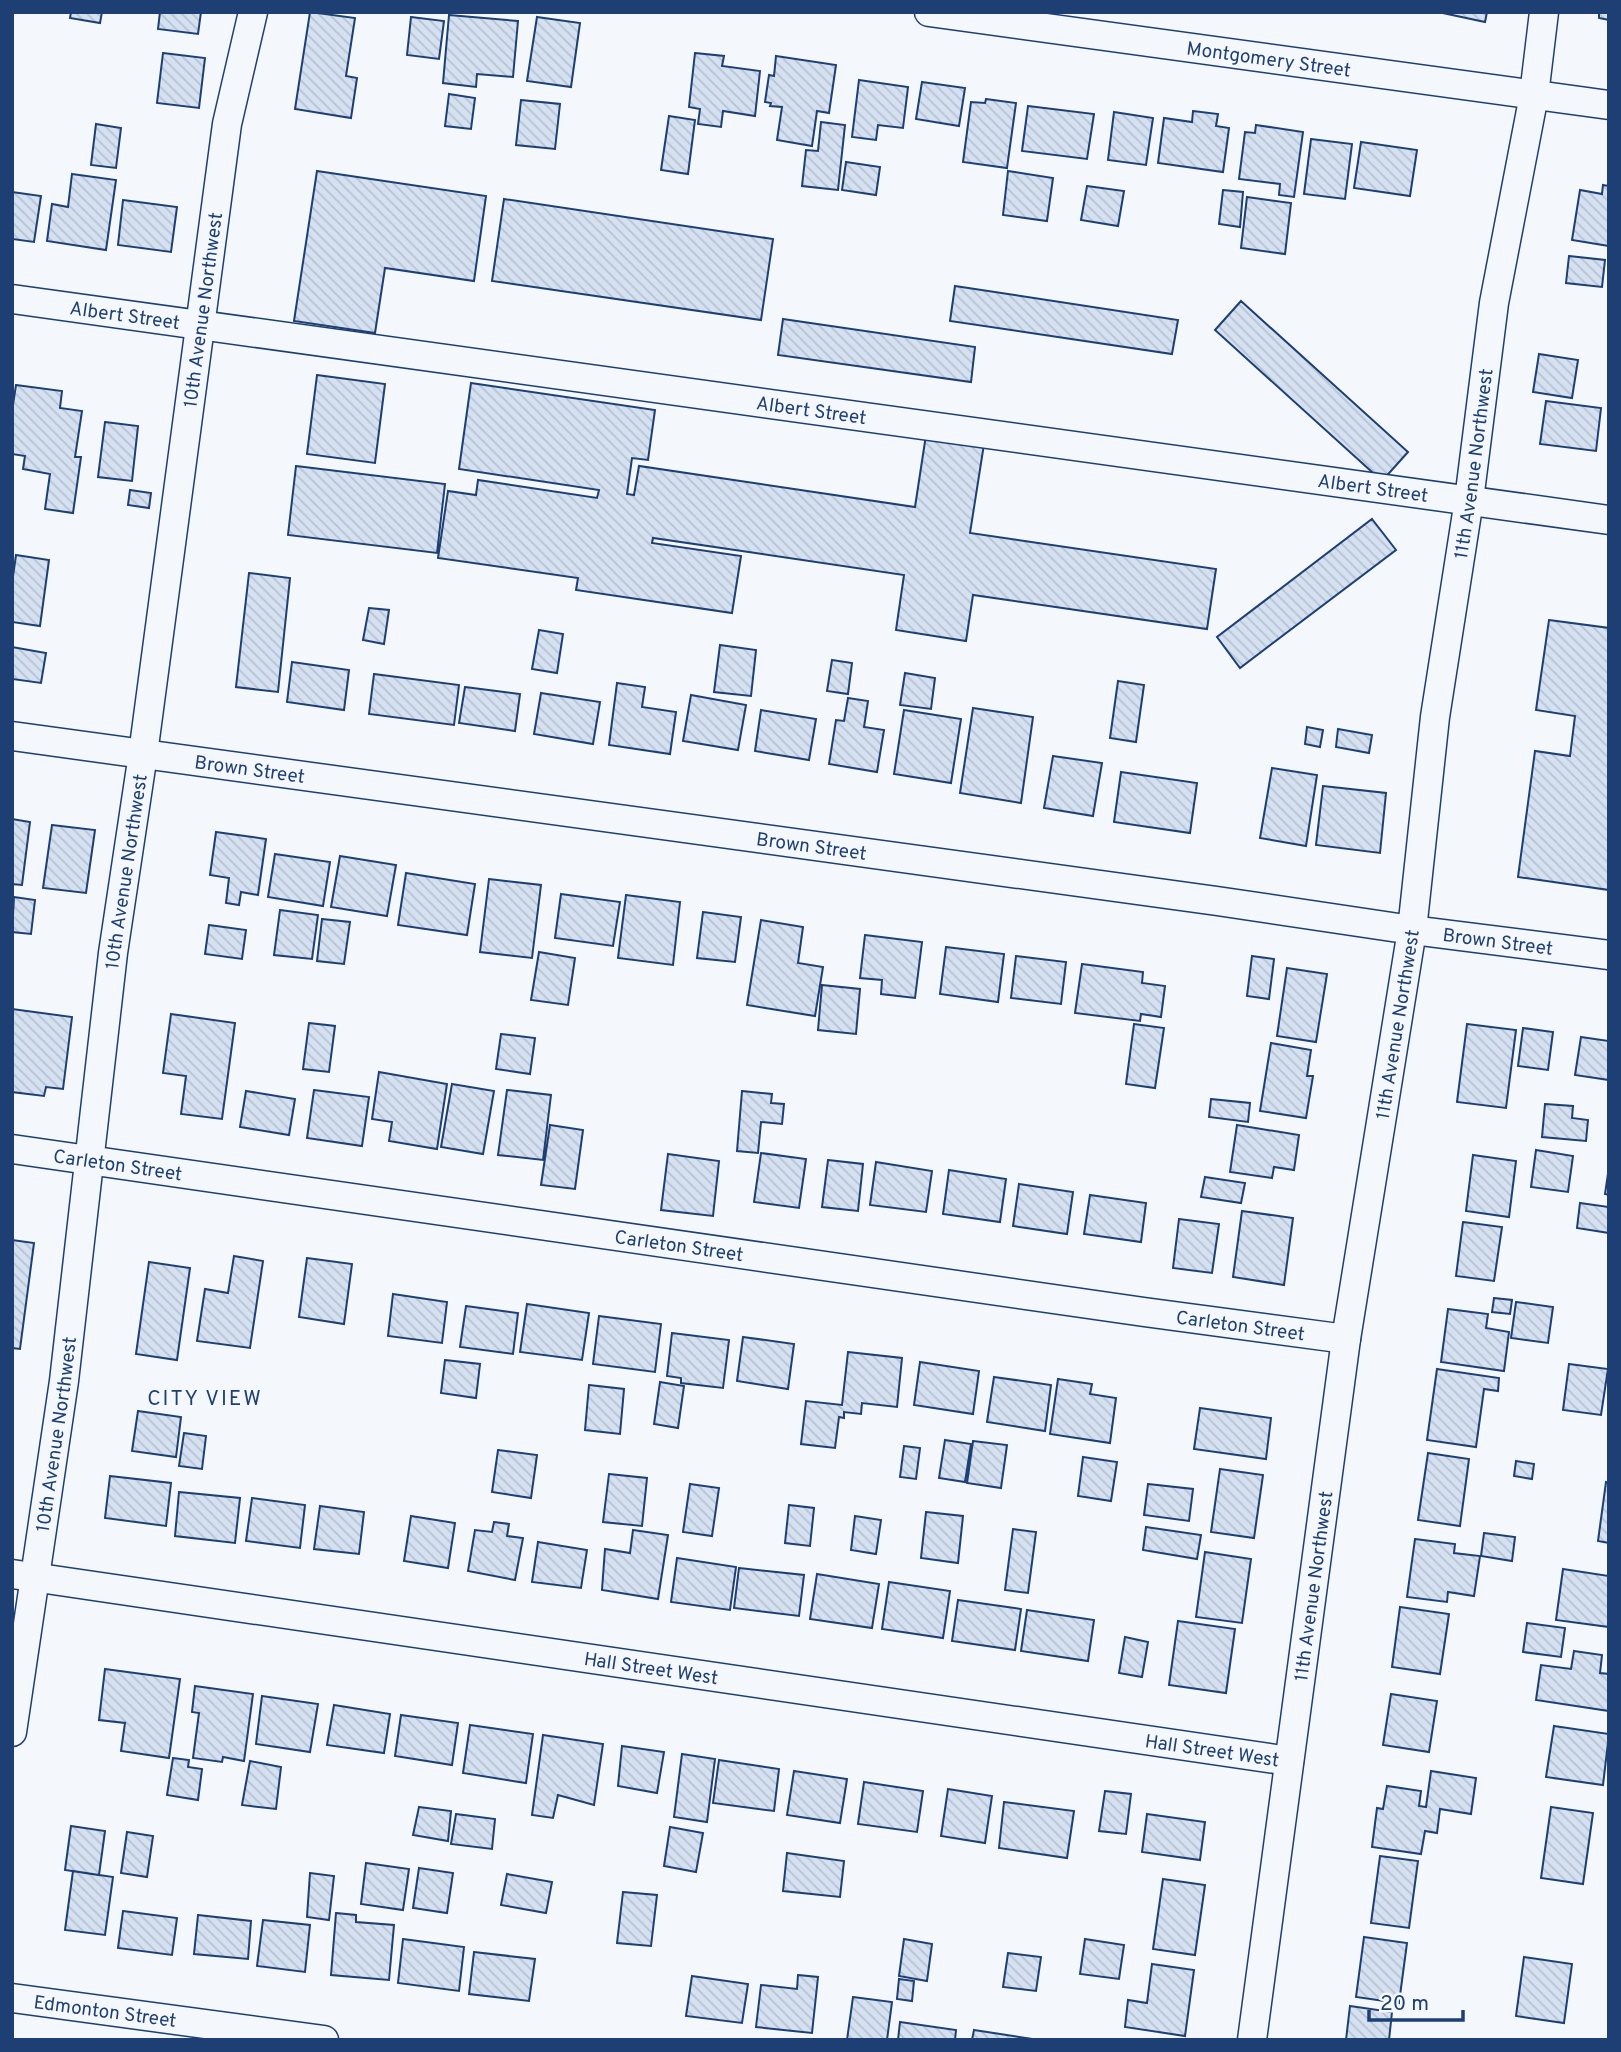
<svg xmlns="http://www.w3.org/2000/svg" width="1621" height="2052" viewBox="0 0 1621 2052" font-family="Overpass,sans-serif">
	<defs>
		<pattern id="building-back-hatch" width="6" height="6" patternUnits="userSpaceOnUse" patternTransform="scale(1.75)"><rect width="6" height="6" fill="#d5e0f0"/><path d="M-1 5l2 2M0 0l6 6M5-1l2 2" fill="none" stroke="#b6c1d1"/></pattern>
	</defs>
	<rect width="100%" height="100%" fill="#f4f7fb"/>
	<path fill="url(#building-back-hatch)" stroke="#1d3f73" stroke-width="2" d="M71 12H102L100 23 70 18Z
		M160 12H201L198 34 158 29Z
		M310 12 355 18 346 76 357 78 351 118 295 109Z
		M1438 12H1487L1485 22Z
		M1599 12H1609V20L1599 18Z
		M449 15 518 21 513 77 477 74 476 87 443 83Z
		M411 17 444 21 439 59 407 55Z
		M537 17 580 23 571 87 527 81Z
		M163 53 205 58 199 108 157 103Z
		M695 53 724 56 722 66 760 71 755 116 723 111 721 127 698 124 700 109 689 107Z
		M776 56 836 65 829 113 817 111 812 146 777 140 782 107 770 106 771 103 765 102 769 75 774 76Z
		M859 80 908 87 903 128 878 125 876 140 852 137Z
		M922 82 965 88 959 126 916 119Z
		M449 94 475 98 471 129 445 126Z
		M986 99 1016 103 1007 168 963 162 971 102 985 103Z
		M521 100 560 104 555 149 516 145Z
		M1028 106 1094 114 1087 159 1022 151Z
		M1193 111 1218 114 1216 126 1229 128 1223 172 1158 163 1164 118 1192 122Z
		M1114 112 1153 118 1146 165 1108 160Z
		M669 116 695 120 688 174 661 170Z
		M821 122 845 125 838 190 802 186 806 150 818 151Z
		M96 124 121 128 116 168 91 165Z
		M1256 125 1303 132 1294 197 1279 195 1280 184 1239 179 1245 132 1255 133Z
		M1311 139 1352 144 1345 199 1304 194Z
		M1361 142 1417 150 1410 196 1354 188Z
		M846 162 880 167 876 195 842 190Z
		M317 171 486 196 474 281 385 268 375 333 294 321Z
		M1008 171 1053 178 1047 221 1003 215Z
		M72 174 116 180 106 250 47 241 52 204 68 207Z
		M1603 185 1609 186V246L1572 240 1580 190 1602 194Z
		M1087 186 1124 191 1118 226 1081 220Z
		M1223 190 1243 192 1240 227 1219 224Z
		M12 192 41 196 34 242 12 239Z
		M1247 197 1291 203 1285 254 1241 248Z
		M504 199 773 239 761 320 492 281Z
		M123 200 177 207 171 252 118 245Z
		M1569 256 1605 260 1602 287 1566 283Z
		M955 286 1178 320 1172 354 950 321Z
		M1241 301 1408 452 1382 481 1215 330Z
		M783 319 975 347 971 382 778 355Z
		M1539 354 1578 360 1572 398 1533 392Z
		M317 375 385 384 375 463 307 454Z
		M471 383 655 410 648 460 632 458 627 494 634 495 639 466 915 507 926 435 984 444 970 533 1216 569 1207 629 973 595 966 641 896 630 904 575 653 538 652 543 741 556 732 613 576 590 578 578 438 558 448 491 476 495 478 480 597 498 599 490 459 469Z
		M16 385 62 391 60 408 82 411 75 457H81L73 513 45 509 50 474 23 469 25 456 12 454V411Z
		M1546 401 1601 408 1596 451 1540 444Z
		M105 422 138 426 132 481 98 477Z
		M296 466 445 484 437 553 288 535Z
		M130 490 151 493 149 508 128 505Z
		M1372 519 1396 550 1240 668 1217 637Z
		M16 555 49 560 40 626 12 622V583Z
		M249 573 290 578 278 692 236 687Z
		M369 608 389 610 384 644 363 640Z
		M1549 620 1609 628V890L1518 877 1535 751 1570 756 1575 716 1536 710Z
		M539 630 563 634 557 673 532 669Z
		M720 645 756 650 751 696 714 692Z
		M12 647 46 653 41 683 12 679Z
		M832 660 852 663 848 694 827 691Z
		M292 662 349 670 344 710 287 702Z
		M905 673 935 678 931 709 900 705Z
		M374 674 459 685 454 725 369 714Z
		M1118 681 1144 685 1136 742 1110 738Z
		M617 683 645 687 642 707 676 712 670 754 609 745Z
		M465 687 520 694 515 731 459 723Z
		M541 693 600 702 593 744 534 734Z
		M691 695 746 705 738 750 683 741Z
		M848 698 868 701 864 727 884 730 877 772 829 764 836 720 844 721Z
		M973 708 1033 717 1021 803 960 793Z
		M761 710 816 719 809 760 755 751Z
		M904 710 961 719 951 783 894 774Z
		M1307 727 1323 730 1320 747 1305 744Z
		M1338 729 1372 735 1369 753 1336 747Z
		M1053 756 1102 763 1093 816 1044 808Z
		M1272 768 1317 775 1306 846 1260 838Z
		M1121 772 1197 783 1190 833 1114 822Z
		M1323 786 1386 793 1380 853 1316 845Z
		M12 819 30 822 22 885 12 884Z
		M52 825 95 830 86 893 43 888Z
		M216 832 266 839 258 895 241 892 239 905 226 903 229 878 210 875Z
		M275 854 330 862 323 906 268 897Z
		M340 856 396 865 387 916 331 907Z
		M406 873 475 884 467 935 398 925Z
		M489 879 541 885 532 958 480 952Z
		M561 894 620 902 613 946 555 938Z
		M626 895 680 902 673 965 618 958Z
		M14 897 35 900 31 934 12 932Z
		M280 910 318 915 312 959 274 955Z
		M703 912 741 917 735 962 697 958Z
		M322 919 350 922 344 964 317 961Z
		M761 920 803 927 798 963 823 967 815 1016 747 1005Z
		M209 925 246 930 242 959 205 954Z
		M865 935 922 942 915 998 881 994 882 980 860 978Z
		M946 947 1004 954 998 1002 940 994Z
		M539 952 575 958 568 1005 531 1000Z
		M1016 956 1066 962 1061 1004 1011 998Z
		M1252 956 1274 959 1269 999 1247 996Z
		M1082 964 1143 972 1142 983 1165 986 1161 1017 1141 1014 1140 1021 1075 1013Z
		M1287 968 1327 974 1316 1042 1277 1036Z
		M822 985 860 989 856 1034 818 1030Z
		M12 1009 72 1017 63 1089 46 1087 44 1096 12 1092Z
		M171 1014 235 1023 222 1119 181 1114 186 1076 163 1073Z
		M309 1023 335 1026 329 1072 303 1069Z
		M1134 1024 1164 1028 1155 1088 1126 1084Z
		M1467 1024 1516 1030 1506 1108 1457 1102Z
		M1523 1028 1553 1032 1548 1070 1518 1066Z
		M501 1034 535 1038 530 1074 496 1069Z
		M1581 1037 1609 1041V1080L1575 1075Z
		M1271 1043 1311 1050 1307 1076H1313L1306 1118 1260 1111Z
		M379 1072 447 1084 437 1149 389 1141 392 1122 372 1119Z
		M452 1084 494 1091 483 1154 441 1147Z
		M314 1090 369 1097 362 1146 307 1138Z
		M507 1090 551 1095 543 1160 498 1155Z
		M246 1091 295 1099 289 1135 240 1127Z
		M742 1091 772 1094 771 1103 784 1104 782 1124 761 1122 758 1153 737 1151Z
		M1211 1099 1250 1103 1248 1122 1209 1117Z
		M1545 1104 1573 1106 1572 1118 1588 1120 1586 1141 1542 1137Z
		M550 1125 583 1130 575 1189 541 1185Z
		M1237 1125 1299 1135 1294 1170 1274 1167 1272 1178 1230 1172Z
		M1536 1150 1573 1156 1568 1192 1531 1187Z
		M761 1153 806 1159 799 1208 754 1202Z
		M668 1154 719 1161 713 1216 661 1210Z
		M1473 1155 1516 1161 1509 1217 1466 1211Z
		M828 1160 863 1164 858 1211 822 1207Z
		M876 1162 932 1171 926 1212 870 1205Z
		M1609 1167V1195L1605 1194Z
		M949 1170 1006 1179 1000 1222 943 1214Z
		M1205 1177 1245 1183 1241 1203 1201 1197Z
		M1019 1184 1073 1192 1067 1234 1013 1226Z
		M1090 1195 1146 1203 1141 1242 1084 1234Z
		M1580 1203 1609 1207V1233L1577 1228Z
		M1242 1211 1293 1218 1284 1285 1233 1277Z
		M1179 1219 1219 1224 1212 1273 1173 1268Z
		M1463 1222 1502 1227 1494 1281 1456 1276Z
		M12 1240 34 1243 20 1349 12 1348Z
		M234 1256 263 1261 250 1348 197 1341 205 1289 228 1293Z
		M307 1258 352 1264 344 1324 299 1317Z
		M149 1262 190 1268 177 1360 136 1354Z
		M393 1294 447 1302 442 1343 388 1336Z
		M1494 1298 1512 1300 1510 1314 1492 1312Z
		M1516 1302 1553 1307 1548 1343 1511 1338Z
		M527 1304 589 1313 582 1360 520 1352Z
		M466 1306 518 1313 513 1354 460 1347Z
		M1448 1309 1488 1314 1486 1328 1509 1332 1504 1371 1441 1362Z
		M599 1316 661 1324 655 1372 593 1364Z
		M672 1333 729 1340 723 1388 681 1383V1378L667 1376Z
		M743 1337 794 1344 788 1389 737 1381Z
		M848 1352 902 1358 897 1407 862 1403 861 1414 844 1412V1418L839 1417 835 1448 801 1444 806 1401 842 1405Z
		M445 1360 480 1364 476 1398 441 1393Z
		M920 1362 979 1371 973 1414 914 1405Z
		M1569 1364 1608 1369 1601 1415 1563 1410Z
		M1437 1369 1499 1378 1498 1391 1484 1389 1476 1447 1427 1440Z
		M994 1377 1051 1385 1045 1431 987 1422Z
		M1058 1379 1092 1384 1090 1394 1116 1398 1110 1443 1050 1434Z
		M660 1382 684 1386 678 1428 654 1424Z
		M589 1385 624 1389 620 1434 585 1430Z
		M1200 1408 1271 1418 1266 1459 1194 1449Z
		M138 1411 181 1417 176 1457 132 1451Z
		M184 1433 206 1436 202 1469 179 1466Z
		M945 1440 971 1444 965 1482 939 1478Z
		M973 1441 1007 1445 1001 1488 967 1483Z
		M904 1446 920 1448 916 1479 900 1477Z
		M498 1450 537 1455 531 1498 492 1492Z
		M1428 1453 1469 1459 1460 1526 1418 1520Z
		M1083 1457 1117 1462 1111 1501 1078 1496Z
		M1516 1461 1534 1464 1532 1479 1514 1476Z
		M1220 1469 1263 1475 1254 1538 1211 1532Z
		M609 1474 647 1478 642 1526 603 1522Z
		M110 1476 171 1483 166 1526 105 1518Z
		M1606 1482 1609 1483V1543L1598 1541Z
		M690 1484 719 1488 712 1536 683 1532Z
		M1148 1484 1193 1489 1189 1521 1144 1515Z
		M179 1492 240 1498 235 1543 175 1536Z
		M252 1498 305 1505 300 1548 246 1541Z
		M789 1505 814 1508 810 1546 785 1543Z
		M320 1506 364 1512 359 1554 314 1549Z
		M926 1512 963 1516 958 1563 921 1558Z
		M411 1516 455 1523 448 1568 404 1561Z
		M855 1516 881 1520 876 1554 851 1550Z
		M494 1522 509 1524 507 1536 523 1538 515 1580 468 1571 475 1530 492 1532Z
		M1146 1527 1201 1535 1197 1559 1143 1550Z
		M1013 1529 1036 1532 1028 1593 1005 1590Z
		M633 1530 668 1535 658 1599 602 1590 605 1549 630 1553Z
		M1484 1533 1515 1537 1512 1561 1481 1556Z
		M1415 1539 1455 1544 1454 1553 1480 1556 1474 1596 1448 1592 1447 1602 1407 1597Z
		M538 1542 587 1550 581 1588 532 1582Z
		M1205 1552 1251 1559 1242 1623 1196 1617Z
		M677 1558 736 1567 730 1610 671 1602Z
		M739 1568 804 1575 799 1616 734 1608Z
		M1563 1569 1609 1576V1627L1556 1620Z
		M817 1574 879 1584 872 1628 810 1619Z
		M889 1582 950 1591 943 1638 882 1629Z
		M958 1600 1021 1609 1015 1650 952 1641Z
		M1400 1607 1449 1614 1440 1674 1392 1667Z
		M1027 1610 1094 1620 1088 1661 1021 1651Z
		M1178 1621 1235 1629 1226 1693 1169 1685Z
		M1527 1623 1565 1628 1561 1657 1523 1652Z
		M1125 1637 1148 1642 1142 1677 1119 1673Z
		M1574 1651 1602 1655 1600 1673 1609 1674V1711L1536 1700 1541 1665 1571 1669Z
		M105 1669 180 1679 169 1758 121 1751 125 1723 99 1720Z
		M195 1686 253 1694 244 1761 223 1757 222 1762 193 1758 199 1713 192 1712Z
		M1391 1694 1437 1701 1429 1752 1383 1745Z
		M262 1696 318 1704 310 1752 256 1744Z
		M334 1705 390 1714 384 1753 327 1745Z
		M401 1715 458 1723 452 1765 395 1756Z
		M470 1725 533 1734 526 1783 463 1773Z
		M1554 1726 1609 1734 1603 1785 1546 1777Z
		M543 1735 603 1744 594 1805 558 1795 553 1818 532 1815Z
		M622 1746 664 1752 657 1793 618 1786Z
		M682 1754 715 1759 707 1822 674 1817Z
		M173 1758 189 1760 188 1767 202 1769 198 1800 167 1795Z
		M719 1760 779 1769 774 1811 713 1803Z
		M250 1761 281 1767 276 1809 242 1805Z
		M794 1771 847 1779 840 1823 787 1815Z
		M1431 1771 1476 1778 1471 1814 1440 1809 1437 1833 1425 1831 1421 1854 1372 1847 1377 1808 1383 1809 1387 1786 1421 1791 1419 1806 1426 1807Z
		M864 1782 923 1791 917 1832 858 1824Z
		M948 1789 992 1796 985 1843 941 1836Z
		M1105 1791 1131 1794 1126 1834 1099 1831Z
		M1004 1802 1074 1811 1067 1858 999 1848Z
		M419 1807 451 1811 448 1841 413 1835Z
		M1551 1807 1593 1813 1583 1884 1541 1878Z
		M456 1814 495 1819 492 1849 451 1844Z
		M1147 1814 1205 1822 1200 1860 1142 1852Z
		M71 1826 105 1831 99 1875 65 1870Z
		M670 1827 703 1833 696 1872 664 1866Z
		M127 1832 153 1836 147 1877 121 1873Z
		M787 1853 844 1861 840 1897 783 1891Z
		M1380 1856 1418 1861 1409 1928 1371 1923Z
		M366 1863 409 1869 403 1910 361 1904Z
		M419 1868 453 1873 447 1913 413 1908Z
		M73 1871 113 1877 105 1935 65 1930Z
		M310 1873 334 1876 329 1920 307 1917Z
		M507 1874 552 1882 546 1913 501 1905Z
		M1163 1879 1205 1885 1195 1955 1153 1949Z
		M623 1892 657 1895 651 1946 617 1943Z
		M123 1911 177 1918 172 1955 118 1948Z
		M336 1913 356 1915V1922L394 1925 389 1980 331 1975Z
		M198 1915 251 1921 248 1959 194 1954Z
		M263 1920 310 1925 305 1972 257 1966Z
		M1364 1937 1407 1943 1399 2003 1356 1997Z
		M403 1939 464 1947 459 1991 398 1983Z
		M904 1939 932 1944 927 1981 899 1976Z
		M1085 1939 1124 1945 1119 1979 1080 1974Z
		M474 1952 535 1959 529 2001 469 1994Z
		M1008 1953 1041 1957 1036 1991 1003 1987Z
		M1524 1957 1572 1964 1564 2023 1516 2016Z
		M1152 1964 1194 1970 1185 2036 1125 2027 1128 2000 1147 2003Z
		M798 1975 818 1977 812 2033 756 2027 761 1985 797 1989Z
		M692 1976 748 1984 742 2023 686 2016Z
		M899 1979 914 1981 912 2001 897 1999Z
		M853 1997 892 2002 887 2040H847Z
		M1350 2006 1392 2012 1389 2040H1346Z
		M900 2022 956 2030 955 2040H898Z
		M974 2030 1033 2039V2040H972Z"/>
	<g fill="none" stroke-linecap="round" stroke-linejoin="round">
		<g stroke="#1d3f73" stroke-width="31">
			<g id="minor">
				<path id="s1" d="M929 12 1609 105"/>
				<path id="s2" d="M12 299 1609 520"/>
				<path id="s3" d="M12 736 1217 901 1412 930 1609 955"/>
				<path id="s4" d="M12 1149 1144 1312 1346 1339"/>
				<path id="s5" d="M12 1574 1289 1761"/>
				<path id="s6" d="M12 1732 64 1381 113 953 143 754 227 124 253 12"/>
				<path id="s7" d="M12 1998 324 2040"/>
				<path id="s8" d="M1252 2040 1346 1339 1412 930 1435 717 1469 500 1494 303 1534 95 1544 12"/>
			</g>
		</g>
		<use href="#minor" stroke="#f4f7fb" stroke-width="28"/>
	</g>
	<g text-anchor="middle" stroke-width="5" stroke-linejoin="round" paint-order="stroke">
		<g font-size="19" fill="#1d3f73" stroke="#f4f7fb">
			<text dy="7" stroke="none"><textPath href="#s1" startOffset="343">Montgomery Street</textPath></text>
			<text dy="7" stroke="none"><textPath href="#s6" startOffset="1435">10th Avenue Northwest</textPath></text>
			<text dy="7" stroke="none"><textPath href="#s2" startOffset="114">Albert Street</textPath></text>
			<text dy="7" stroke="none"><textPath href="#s2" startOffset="807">Albert Street</textPath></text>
			<text dy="7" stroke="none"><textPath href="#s8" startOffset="1592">11th Avenue Northwest</textPath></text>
			<text dy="7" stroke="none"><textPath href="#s2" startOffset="1374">Albert Street</textPath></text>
			<text dy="7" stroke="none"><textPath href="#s3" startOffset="240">Brown Street</textPath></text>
			<text dy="7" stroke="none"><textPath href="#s3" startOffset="807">Brown Street</textPath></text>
			<text dy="7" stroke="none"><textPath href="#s6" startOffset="868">10th Avenue Northwest</textPath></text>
			<text dy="7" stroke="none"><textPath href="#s3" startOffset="1500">Brown Street</textPath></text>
			<text dy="7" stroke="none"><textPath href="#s8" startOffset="1026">11th Avenue Northwest</textPath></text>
			<text dy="7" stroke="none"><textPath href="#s4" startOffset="107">Carleton Street</textPath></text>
			<text dy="7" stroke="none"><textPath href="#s4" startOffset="674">Carleton Street</textPath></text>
			<text dy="7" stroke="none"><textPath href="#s4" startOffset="1241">Carleton Street</textPath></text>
			<text dy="7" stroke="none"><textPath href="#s6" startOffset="301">10th Avenue Northwest</textPath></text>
			<text dy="7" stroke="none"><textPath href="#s8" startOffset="458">11th Avenue Northwest</textPath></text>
			<text dy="7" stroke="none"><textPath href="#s5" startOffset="646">Hall Street West</textPath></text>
			<text dy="7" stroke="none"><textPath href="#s5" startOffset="1213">Hall Street West</textPath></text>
			<text dy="7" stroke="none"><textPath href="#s7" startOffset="94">Edmonton Street</textPath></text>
		</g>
		<g font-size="21" letter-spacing="2" fill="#1d3f73" stroke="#f4f7fb">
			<text x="205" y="1405">CITY VIEW</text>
		</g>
	</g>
	<rect width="1621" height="2052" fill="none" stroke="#1d3f73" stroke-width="28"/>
	<path d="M1369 2010v10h94v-10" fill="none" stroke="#1d3f73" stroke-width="3.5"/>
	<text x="1380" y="2010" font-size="21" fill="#1d3f73" stroke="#f4f7fb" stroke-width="5" paint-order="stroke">20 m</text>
</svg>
